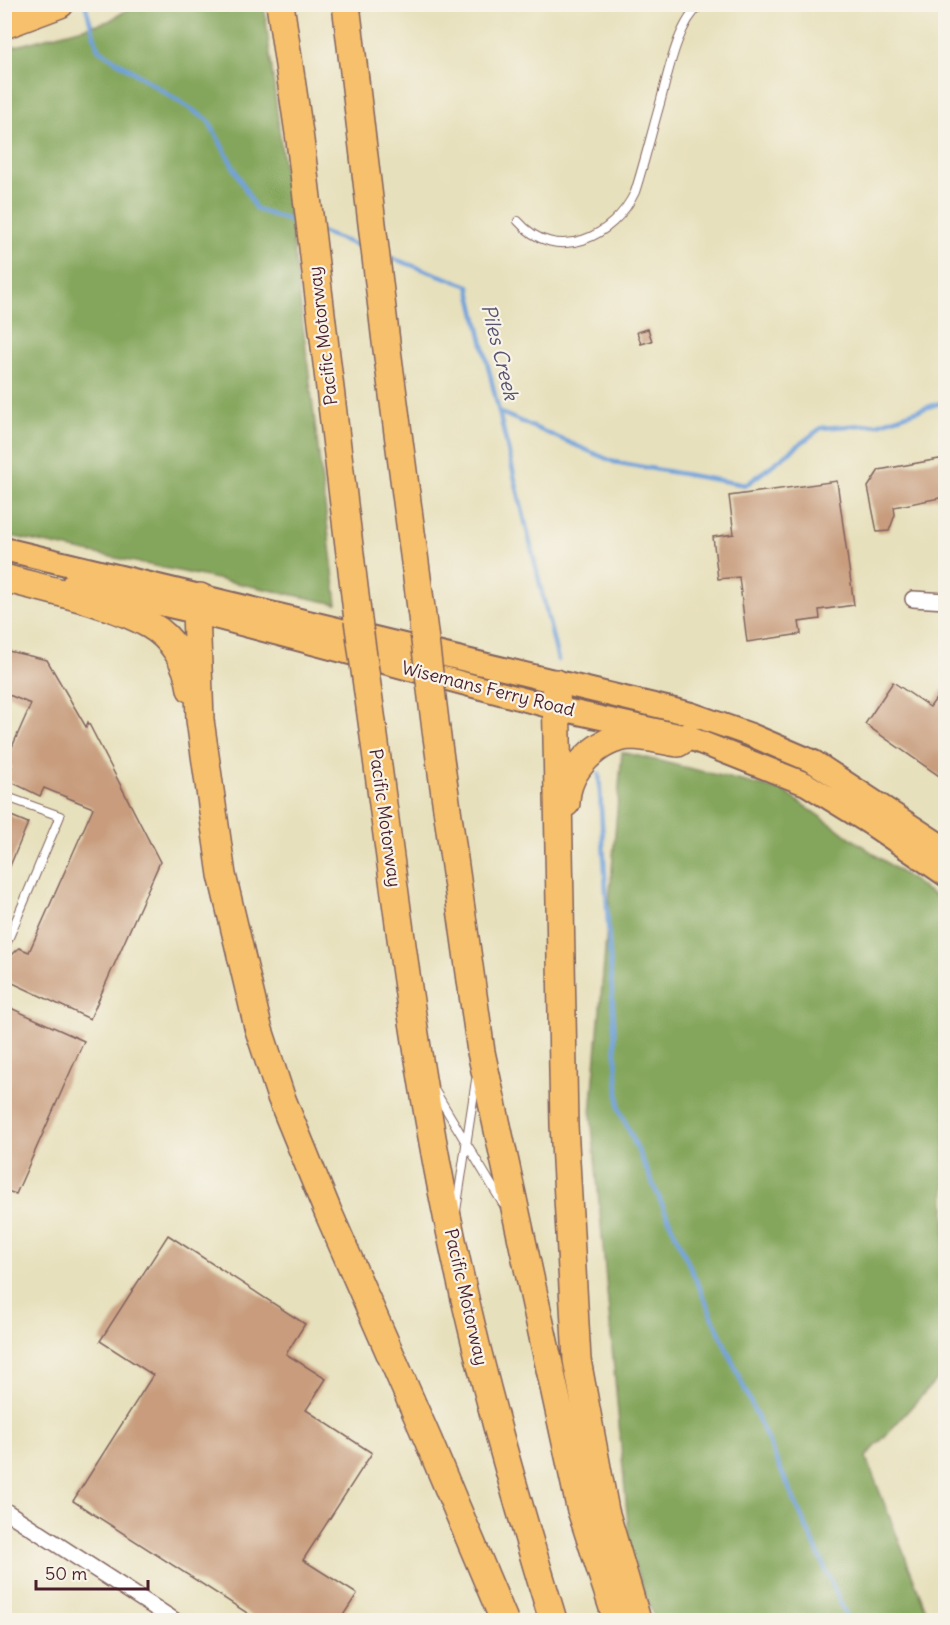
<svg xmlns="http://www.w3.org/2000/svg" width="950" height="1625" viewBox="0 0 950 1625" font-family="Delius,sans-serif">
	<rect width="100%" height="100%" fill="#f7f3e8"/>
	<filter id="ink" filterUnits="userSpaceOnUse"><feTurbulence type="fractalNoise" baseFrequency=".0167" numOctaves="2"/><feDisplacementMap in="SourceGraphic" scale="12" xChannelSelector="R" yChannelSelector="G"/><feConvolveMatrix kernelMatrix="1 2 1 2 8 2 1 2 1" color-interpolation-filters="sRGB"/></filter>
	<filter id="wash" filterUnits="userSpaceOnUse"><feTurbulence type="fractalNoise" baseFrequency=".008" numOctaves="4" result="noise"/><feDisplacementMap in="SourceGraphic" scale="24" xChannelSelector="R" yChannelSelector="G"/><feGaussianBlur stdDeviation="1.35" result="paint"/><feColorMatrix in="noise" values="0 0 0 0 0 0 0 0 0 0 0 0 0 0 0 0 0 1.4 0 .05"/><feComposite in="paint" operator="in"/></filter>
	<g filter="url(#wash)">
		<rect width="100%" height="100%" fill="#e7e0bc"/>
		<path fill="#84a65c" stroke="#676244" stroke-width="1.5" d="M135 5H264L337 604 5 535V49L109 21Z
			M622 752 783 791 945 903V1370L866 1457 930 1620H655L631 1557 591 1114Z"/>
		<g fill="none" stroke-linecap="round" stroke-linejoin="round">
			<path stroke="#6ea0d9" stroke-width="4.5" d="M85 4 98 49 208 120 256 209 302 225
				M321 232 367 249
				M386 256 469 286 499 412 614 462 746 485 821 428 878 424 946 401
				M499 412 558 660
				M599 774 619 1108 848 1620"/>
		</g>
		<g id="blocks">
			<path fill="#c89c7d" d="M648 329 652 341 641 344 637 332Z
				M945 458V497L894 507 895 515 889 531 877 532 868 487 879 470Z
				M837 481 854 605 819 610 820 619 799 622 801 634 747 642 739 577 718 579 713 537 734 534 729 496Z
				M4 650 47 660 86 727 88 722 160 862 90 1019 4 979V963L19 948 29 952 93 808 44 788 40 796 7 780 12 767 5 763 31 704 4 693Z
				M893 682 930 707 945 686V780L865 724Z
				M4 813 28 823 5 878H4Z
				M4 1005 84 1041 16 1194 4 1190Z
				M168 1235 305 1324 286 1354 326 1379 306 1410 372 1453 303 1560 357 1594 340 1620H258L73 1501 153 1375 100 1341Z"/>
		</g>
	</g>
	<g filter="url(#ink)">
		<use href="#blocks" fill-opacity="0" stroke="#81635e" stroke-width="1.5"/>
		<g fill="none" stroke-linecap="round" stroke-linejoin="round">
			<g stroke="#81635e" stroke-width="10">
				<path id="lane" d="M518 221C556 265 614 237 635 192 644 164 651 135 659 107 668 75 676 26 701 4
					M4 796 60 816 7 942 4 943
					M435 1091 503 1204
					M456 1211 476 1080"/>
			</g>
			<g stroke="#81635e" stroke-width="18">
				<path id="street" d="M913 599 946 601
					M4 1510 174 1620"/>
			</g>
			<g stroke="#81635e" stroke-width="26">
				<path id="primary" d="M4 549 691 714 751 735 814 762 946 849
					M73 584 196 612 556 708 687 737 806 784 871 824 946 875"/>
			</g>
			<g stroke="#81635e" stroke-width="30">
				<path id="highway" d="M280 4 300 140 358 620
					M346 4 386 342 421 608
					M4 25 60 4
					M4 578C47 590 113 603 150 625 173 638 187 663 191 689
					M200 597 196 612 200 720 222 875 258 1027 281 1097 328 1212 428 1440 504 1620
					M556 683 564 1125 577 1360 605 1511 637 1620
					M373 729C396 900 416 1071 452 1240 479 1369 515 1495 553 1620
					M436 730 481 1052 580 1507 617 1620
					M566 803C566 770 598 738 631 736 646 736 663 741 678 743L687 737"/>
			</g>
			<use href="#lane" stroke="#fff" stroke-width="8"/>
			<use href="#street" stroke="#fff" stroke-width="15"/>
			<use href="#primary" stroke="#f7c06c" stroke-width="22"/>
			<use href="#highway" stroke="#f7c06c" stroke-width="27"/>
			<g stroke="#81635e" stroke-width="30" stroke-linecap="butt">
				<path id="highway-bridge" d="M421 608 436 730
					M358 620 373 729"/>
			</g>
			<use href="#highway-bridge" stroke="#f7c06c" stroke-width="27"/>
		</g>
	</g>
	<g text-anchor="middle" stroke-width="4.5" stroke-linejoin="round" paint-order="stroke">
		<g font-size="18" fill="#4a1f2b" stroke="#f7f3e8">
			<text transform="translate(323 336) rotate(-97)" y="6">Pacific Motorway</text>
			<text transform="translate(488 689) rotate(14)" y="6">Wisemans Ferry Road</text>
			<text transform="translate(385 818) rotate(82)" y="6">Pacific Motorway</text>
			<text transform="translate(466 1297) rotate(77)" y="6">Pacific Motorway</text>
		</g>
		<g font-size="20" font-style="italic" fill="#585371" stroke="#f7f3e8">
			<text transform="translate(500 352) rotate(76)" y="7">Piles Creek</text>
		</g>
	</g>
	<rect width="950" height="1625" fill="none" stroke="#f7f3e8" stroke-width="24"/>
	<path d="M36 1580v9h112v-9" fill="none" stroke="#4a1f2b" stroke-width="3"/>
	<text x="45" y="1580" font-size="18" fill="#4a1f2b" stroke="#f7f3e8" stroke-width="4.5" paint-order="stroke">50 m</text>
</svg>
